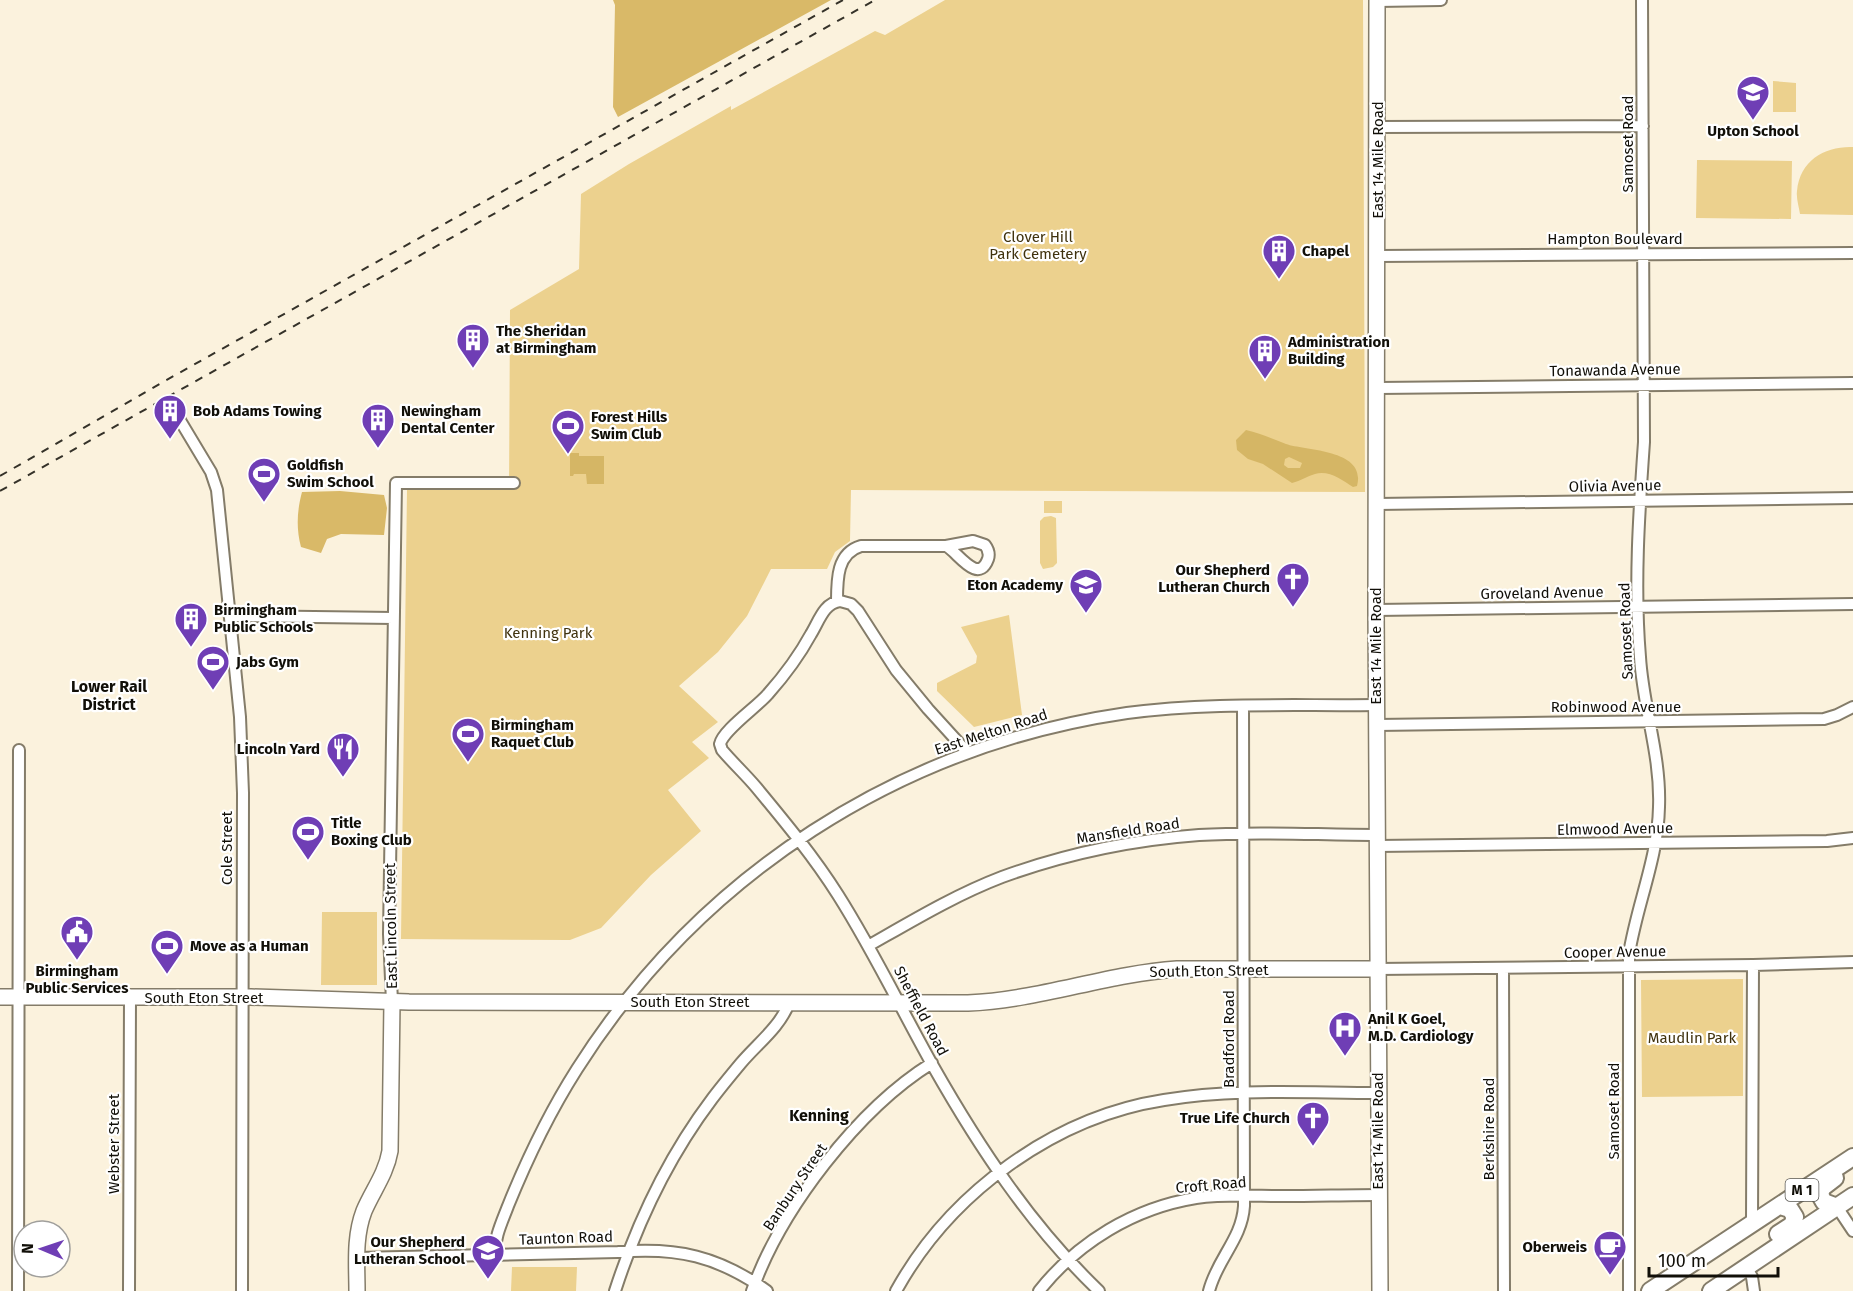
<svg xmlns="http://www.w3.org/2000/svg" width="1853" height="1291" viewBox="0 0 1853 1291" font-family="'Fira Sans',sans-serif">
	<rect width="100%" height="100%" fill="#fbf2dd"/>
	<path fill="#ecd18e" d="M945 0H1363L1365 492 851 490 850 541 835 552 827 569H771L747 616 718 652 679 686 718 722 692 742 709 758 668 790 701 831 651 875 601 928 570 940 401 939 407 490H509L510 310 579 269 581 194 629 164 731 106V110L875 31 885 35Z
		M1773 81 1796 83V112H1773Z
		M1853 147V215L1800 214C1799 207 1796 198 1797 191 1800 160 1825 146 1853 147Z
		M1697 160 1792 161 1791 219 1696 218Z
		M1044 501H1062V513H1044Z
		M1051 516 1056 518 1057 563 1053 567 1043 569 1040 563V521L1044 517Z
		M1009 615 1022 715 974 727 937 691V683L976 663 977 656 961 627Z
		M322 912H377V985H321Z
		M1743 979V1096L1642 1097 1641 980Z
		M512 1267H577L576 1291H511Z"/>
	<path fill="#d9b968" d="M613 0H831L618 117 613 107 615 5Z
		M340 491 384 495 387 508 384 535 341 534 327 539 321 553 301 547C296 528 297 511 302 492Z"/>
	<path fill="#d5b665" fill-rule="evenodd" d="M1246 430C1260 433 1272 439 1286 444 1306 451 1367 449 1357 486L1353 487C1342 480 1329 470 1315 474 1307 476 1301 481 1292 483L1263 464 1248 459 1237 450 1236 440ZM1289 457 1302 463 1300 468H1288L1284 465 1285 459Z
		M570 453H579V456H604V484H587L586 474H574L573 476H570Z"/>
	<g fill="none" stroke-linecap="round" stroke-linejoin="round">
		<g stroke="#847c69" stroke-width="14">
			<path id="street" d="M1377 1 1441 0
				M1378 127 1643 126
				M1378 256 1853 253
				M1378 388 1853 383
				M178 417 211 472 217 490 240 717 243 793 242 1291
				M1377 504 1853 498
				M837 601C837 579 837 553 861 546H946C957 551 978 586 988 559 990 553 988 549 985 545L973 541 946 546
				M1376 610 1853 604
				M230 616 394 618
				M1377 725 1824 719 1837 715 1853 707
				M968 753 928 709 896 670 858 611 851 604 840 601C824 603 819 621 811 634 799 656 784 676 768 694 757 707 723 730 720 744L722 750C733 763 745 774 756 787 785 822 814 857 838 895 873 950 901 1009 933 1066 979 1147 1031 1226 1099 1291
				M1377 846 1827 841 1853 838
				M868 946C912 921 955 895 1002 877 1065 854 1132 840 1199 835 1258 831 1318 835 1377 835
				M1503 968 1504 1291
				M1377 969 1753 965 1853 962
				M392 1002 389 934 396 483H514
				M1837 1207 1853 1231
				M1752 1224 1753 965
				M495 1255C494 1238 502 1222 508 1206 527 1159 549 1113 577 1069 700 875 899 746 1127 713 1209 702 1293 706 1377 705
				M357 1258 618 1252C677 1247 718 1256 767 1291
				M1746 1266 1752 1277 1754 1291
				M18 1291 19 750
				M129 1291 130 997
				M615 1291C637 1223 669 1156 712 1099 721 1087 731 1075 741 1063 757 1044 780 1027 789 1003
				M752 1291C781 1209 858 1109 932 1063
				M896 1291C950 1193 1054 1117 1164 1100 1234 1088 1307 1093 1378 1093
				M1039 1291C1078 1242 1134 1208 1196 1198 1225 1194 1254 1196 1283 1196 1315 1196 1347 1195 1379 1195
				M1209 1291C1217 1259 1242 1239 1244 1206L1243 706
				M1629 1291V954C1637 904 1658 858 1659 807 1661 755 1643 708 1640 657 1634 586 1639 513 1644 442L1642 0"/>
		</g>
		<g stroke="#847c69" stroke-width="18">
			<path id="secondary" d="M1377 0 1376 610 1380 1291
				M0 997H251L409 1002 968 1003C1039 1000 1106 974 1177 969H1377
				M357 1291C357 1265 354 1237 364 1211 373 1190 386 1174 390 1151L392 1002"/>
		</g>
		<g stroke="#847c69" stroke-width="20">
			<path id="primary" d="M1835 1178 1822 1188 1820 1195 1824 1202 1837 1207
				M1778 1234 1792 1225 1795 1217 1790 1209 1780 1206
				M1650 1291 1853 1157
				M1711 1291 1853 1196"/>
		</g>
		<use href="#street" stroke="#fff" stroke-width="10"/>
		<use href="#secondary" stroke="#fff" stroke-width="15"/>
		<use href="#primary" stroke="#fff" stroke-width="16"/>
		<path stroke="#353229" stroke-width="2" stroke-dasharray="8 8" stroke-linecap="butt" d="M0 476 163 382 843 0
			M0 491 875 0"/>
	</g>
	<defs>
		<g id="school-pin" transform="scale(1.725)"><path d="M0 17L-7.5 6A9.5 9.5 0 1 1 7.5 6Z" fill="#6f3eb5" stroke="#fff"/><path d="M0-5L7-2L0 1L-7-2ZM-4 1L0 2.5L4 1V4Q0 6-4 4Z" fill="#fff"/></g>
		<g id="building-pin" transform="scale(1.725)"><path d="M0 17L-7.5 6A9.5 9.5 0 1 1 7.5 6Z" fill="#6f3eb5" stroke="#fff"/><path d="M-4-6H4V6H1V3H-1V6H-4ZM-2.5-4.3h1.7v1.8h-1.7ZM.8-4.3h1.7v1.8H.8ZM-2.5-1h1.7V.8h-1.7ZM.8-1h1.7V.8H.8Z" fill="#fff"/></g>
		<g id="stadium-pin" transform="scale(1.725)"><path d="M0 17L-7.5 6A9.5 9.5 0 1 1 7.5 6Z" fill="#6f3eb5" stroke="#fff"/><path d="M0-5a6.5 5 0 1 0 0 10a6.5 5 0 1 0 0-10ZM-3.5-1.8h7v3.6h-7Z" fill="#fff"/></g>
		<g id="church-pin" transform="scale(1.725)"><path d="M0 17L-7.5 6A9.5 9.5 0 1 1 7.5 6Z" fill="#6f3eb5" stroke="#fff"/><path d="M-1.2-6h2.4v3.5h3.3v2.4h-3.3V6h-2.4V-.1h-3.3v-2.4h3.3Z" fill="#fff"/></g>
		<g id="restaurant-pin" transform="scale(1.725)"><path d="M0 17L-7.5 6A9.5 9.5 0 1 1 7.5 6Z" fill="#6f3eb5" stroke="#fff"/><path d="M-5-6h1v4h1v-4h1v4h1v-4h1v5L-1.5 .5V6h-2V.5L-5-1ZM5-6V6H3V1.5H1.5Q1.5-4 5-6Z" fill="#fff"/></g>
		<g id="civic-pin" transform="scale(1.725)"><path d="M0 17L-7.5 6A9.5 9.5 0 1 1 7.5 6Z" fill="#6f3eb5" stroke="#fff"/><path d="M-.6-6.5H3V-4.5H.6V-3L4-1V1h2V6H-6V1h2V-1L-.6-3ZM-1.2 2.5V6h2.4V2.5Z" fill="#fff"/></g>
		<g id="hospital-pin" transform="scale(1.725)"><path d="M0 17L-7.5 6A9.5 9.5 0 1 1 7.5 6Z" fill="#6f3eb5" stroke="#fff"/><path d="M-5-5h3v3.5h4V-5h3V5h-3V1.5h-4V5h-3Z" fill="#fff"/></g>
		<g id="cafe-pin" transform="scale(1.725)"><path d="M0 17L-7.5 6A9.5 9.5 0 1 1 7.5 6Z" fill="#6f3eb5" stroke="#fff"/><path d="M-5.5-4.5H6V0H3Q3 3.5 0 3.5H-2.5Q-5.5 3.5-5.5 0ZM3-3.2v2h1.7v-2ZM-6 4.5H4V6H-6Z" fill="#fff"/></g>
	</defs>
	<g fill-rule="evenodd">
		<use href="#school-pin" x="1753" y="92"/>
		<use href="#building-pin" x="1279" y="251"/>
		<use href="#building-pin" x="473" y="340"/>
		<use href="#building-pin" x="1265" y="351"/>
		<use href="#building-pin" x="170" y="411"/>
		<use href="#building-pin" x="378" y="420"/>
		<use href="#stadium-pin" x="568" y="426"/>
		<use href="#stadium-pin" x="264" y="474"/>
		<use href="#church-pin" x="1293" y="579"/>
		<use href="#school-pin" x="1086" y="585"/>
		<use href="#building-pin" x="191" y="619"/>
		<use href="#stadium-pin" x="213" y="662"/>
		<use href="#stadium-pin" x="468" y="734"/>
		<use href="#restaurant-pin" x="343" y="749"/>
		<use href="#stadium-pin" x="308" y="832"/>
		<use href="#civic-pin" x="77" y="932"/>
		<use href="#stadium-pin" x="167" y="946"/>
		<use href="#hospital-pin" x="1345" y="1028"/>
		<use href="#church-pin" x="1313" y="1118"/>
		<use href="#cafe-pin" x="1610" y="1247"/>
		<use href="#school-pin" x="488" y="1251"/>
	</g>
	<g text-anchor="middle" stroke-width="4.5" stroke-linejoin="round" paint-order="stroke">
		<rect fill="#fff" stroke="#585752" stroke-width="1.5" x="1785.5" y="1179" width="33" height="22" rx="4.5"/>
		<g font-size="14" font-weight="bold" fill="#110f08">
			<text x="1802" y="1195">M 1</text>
		</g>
		<g font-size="15" font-weight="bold" fill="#110f08" stroke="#fff" text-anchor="start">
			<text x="1753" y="136" text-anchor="middle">Upton School</text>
			<text x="1302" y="256">Chapel</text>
			<text x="496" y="336">The Sheridan<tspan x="496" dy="17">at Birmingham</tspan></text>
			<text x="1288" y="347">Administration<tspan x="1288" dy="17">Building</tspan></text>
			<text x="193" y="416">Bob Adams Towing</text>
			<text x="401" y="416">Newingham<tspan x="401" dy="17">Dental Center</tspan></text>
			<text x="591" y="422">Forest Hills<tspan x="591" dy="17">Swim Club</tspan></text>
			<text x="287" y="470">Goldfish<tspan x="287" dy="17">Swim School</tspan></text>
			<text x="1270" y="575" text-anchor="end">Our Shepherd<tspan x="1270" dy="17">Lutheran Church</tspan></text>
			<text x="1063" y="590" text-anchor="end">Eton Academy</text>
			<text x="214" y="615">Birmingham<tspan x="214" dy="17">Public Schools</tspan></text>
			<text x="236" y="667">Jabs Gym</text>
			<text x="491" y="730">Birmingham<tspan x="491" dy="17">Raquet Club</tspan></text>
			<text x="320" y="754" text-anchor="end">Lincoln Yard</text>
			<text x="331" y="828">Title<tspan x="331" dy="17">Boxing Club</tspan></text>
			<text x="190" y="951">Move as a Human</text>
			<text x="77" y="976" text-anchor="middle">Birmingham<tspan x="77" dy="17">Public Services</tspan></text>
			<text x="1368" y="1024">Anil K Goel,<tspan x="1368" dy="17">M.D. Cardiology</tspan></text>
			<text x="1290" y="1123" text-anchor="end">True Life Church</text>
			<text x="465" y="1247" text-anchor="end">Our Shepherd<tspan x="465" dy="17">Lutheran School</tspan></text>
			<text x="1587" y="1252" text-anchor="end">Oberweis</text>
		</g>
		<g font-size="15" fill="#110f08" stroke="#fff">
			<text transform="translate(1628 144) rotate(-90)" y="5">Samoset Road</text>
			<text transform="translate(1378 160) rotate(-90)" y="5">East 14 Mile Road</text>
			<text x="1615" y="244">Hampton Boulevard</text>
			<text transform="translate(1615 370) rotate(-1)" y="5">Tonawanda Avenue</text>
			<text transform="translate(1615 486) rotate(-1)" y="5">Olivia Avenue</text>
			<text transform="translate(1542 593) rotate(-1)" y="5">Groveland Avenue</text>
			<text transform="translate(1626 631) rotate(-92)" y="5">Samoset Road</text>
			<text transform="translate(1376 646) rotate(-90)" y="5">East 14 Mile Road</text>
			<text x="1616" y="712">Robinwood Avenue</text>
			<text transform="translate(991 732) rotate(-18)" y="5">East Melton Road</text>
			<text transform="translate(1615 829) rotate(-1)" y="5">Elmwood Avenue</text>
			<text transform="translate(1128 831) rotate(-9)" y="5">Mansfield Road</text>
			<text transform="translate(227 848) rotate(-90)" y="5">Cole Street</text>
			<text transform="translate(391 926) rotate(-91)" y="5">East Lincoln Street</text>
			<text transform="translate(1615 952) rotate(-1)" y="5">Cooper Avenue</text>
			<text transform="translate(1209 971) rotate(-1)" y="5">South Eton Street</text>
			<text x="204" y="1003">South Eton Street</text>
			<text x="690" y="1007">South Eton Street</text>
			<text transform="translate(921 1011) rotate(62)" y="5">Sheffield Road</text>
			<text transform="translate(1229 1039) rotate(-90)" y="5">Bradford Road</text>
			<text transform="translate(1614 1111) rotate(-90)" y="5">Samoset Road</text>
			<text transform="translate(1489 1129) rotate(-90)" y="5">Berkshire Road</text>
			<text transform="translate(1378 1131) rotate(-90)" y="5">East 14 Mile Road</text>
			<text transform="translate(114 1144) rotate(-90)" y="5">Webster Street</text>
			<text transform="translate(1211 1185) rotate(-5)" y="5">Croft Road</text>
			<text transform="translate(795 1187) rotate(-56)" y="5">Banbury Street</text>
			<text transform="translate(566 1238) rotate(-2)" y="5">Taunton Road</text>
		</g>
		<g font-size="15" fill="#40320e" stroke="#fff">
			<text x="1038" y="242">Clover Hill<tspan x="1038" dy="17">Park Cemetery</tspan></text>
			<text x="548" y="638">Kenning Park</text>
			<text x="1692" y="1043">Maudlin Park</text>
		</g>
		<g font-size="16" font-weight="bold" fill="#110f08" stroke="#fff">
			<text x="109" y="692">Lower Rail<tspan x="109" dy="18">District</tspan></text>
			<text x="819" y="1121">Kenning</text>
		</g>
	</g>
	<g transform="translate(42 1249) rotate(272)"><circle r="28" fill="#ffffff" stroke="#a09f9c" stroke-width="1.5"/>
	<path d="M0-4.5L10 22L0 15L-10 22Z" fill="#6f3eb5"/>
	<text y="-9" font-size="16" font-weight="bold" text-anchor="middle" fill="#110f08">N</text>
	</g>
	<path d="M1649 1267v9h129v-9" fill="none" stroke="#110f08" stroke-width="3"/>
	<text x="1658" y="1267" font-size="18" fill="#110f08" stroke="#ffffff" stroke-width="4.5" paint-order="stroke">100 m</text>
</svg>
